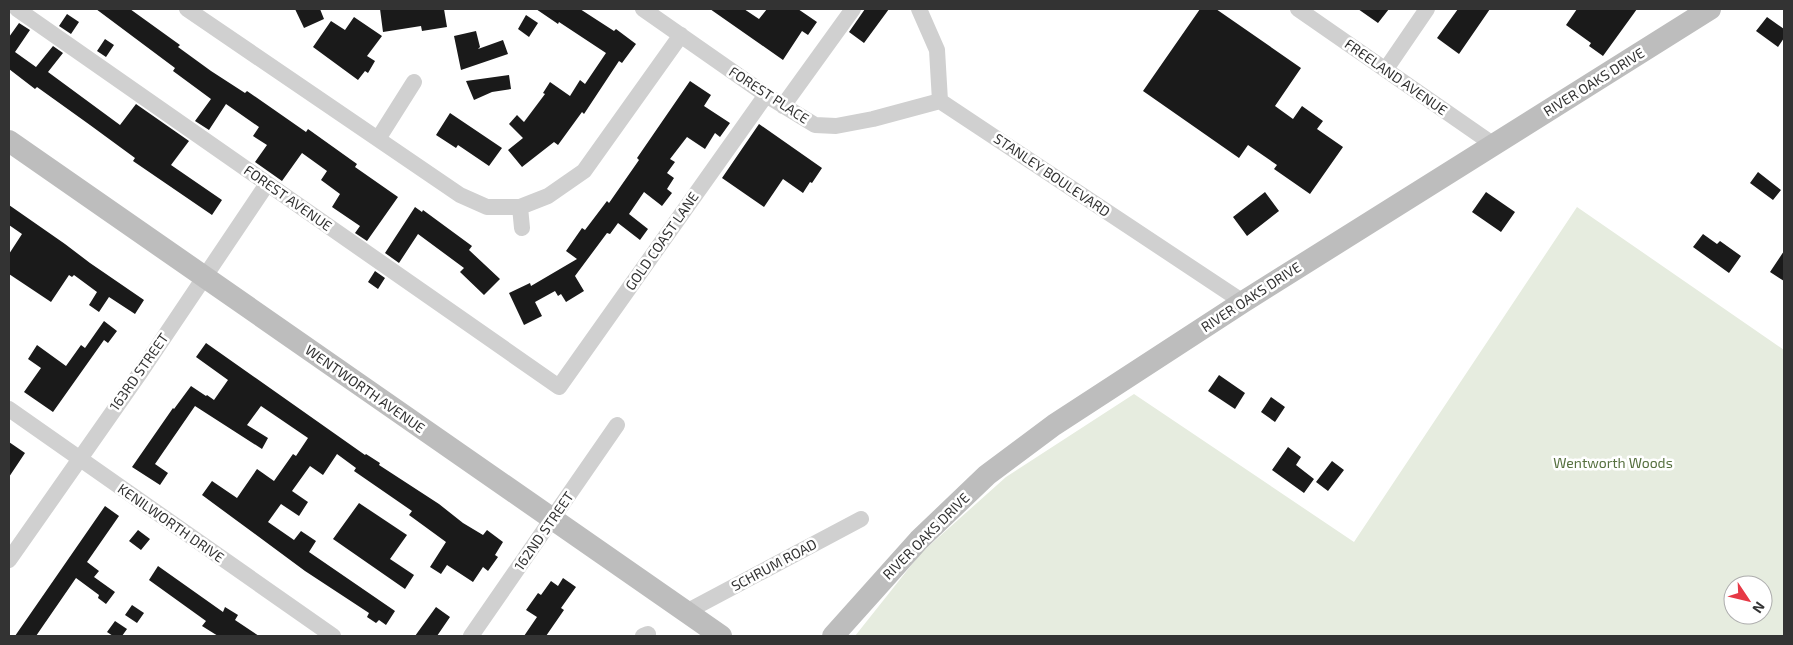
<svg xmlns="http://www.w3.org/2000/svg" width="1793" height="645" viewBox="0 0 1793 645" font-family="'Exo 2',sans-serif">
	<rect width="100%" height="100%" fill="#fff"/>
	<path fill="#e6ecdf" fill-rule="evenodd" d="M1577 207 1784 350V636H855L921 553 1006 477 1134 394 1354 542ZM1733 585H1763V615H1733Z"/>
	<path fill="#1a1a1a" d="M96 9H130L180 45 178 47 211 71 245 93 247 91 306 132 308 129 357 164 355 167 398 197 367 241 355 233 360 226 332 207 340 194 321 180 327 171 302 153 282 181 255 162 267 145 253 136 259 127 226 104 209 130 195 121 211 99 173 71 175 68Z
		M295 9H320L324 19 304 28Z
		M380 9H406L407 10 444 9 447 27 422 31 421 26 383 32Z
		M536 9H580L614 31 616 29 636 44 622 63 619 61 584 114 582 112 558 145 554 142 522 167 508 150 523 138 509 124 517 115 524 122 545 94 543 93 550 82 570 96 580 80 585 84 606 53 559 22 558 24Z
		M710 9H744L759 19 767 9H798L817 22 808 35 802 31 783 60Z
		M865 9H889L864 43 849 32Z
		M1200 9H1216L1301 68 1275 106 1293 119 1302 106 1323 121 1317 129 1343 147 1310 194 1274 169 1277 165 1248 145 1239 158 1143 91Z
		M1358 9H1389L1378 23Z
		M1458 9H1490L1459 54 1437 38Z
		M1577 9H1637L1603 56 1589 46 1591 43 1566 25Z
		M67 14 79 22 71 34 59 26Z
		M526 15 538 23 529 37 518 29Z
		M354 17 382 36 367 56 375 61 368 73 365 71 358 80 313 47 331 21 345 30Z
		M1767 17 1784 29V38L1778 47 1756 31Z
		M19 23 30 30 15 52 36 67 53 46 63 53 48 72 120 125 136 104 189 141 171 165 222 200 212 215 133 161 135 158 90 125 37 87 35 89 9 69V37Z
		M476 31 480 47 478 49 503 40 508 54 461 70 454 36Z
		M105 39 114 45 106 57 97 51Z
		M509 75 511 89 492 92 474 100 466 81Z
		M690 81 711 95 704 106 730 123 720 137 715 133 705 149 687 137 670 159 675 162 667 173 674 178 667 189 672 193 662 206 644 192 629 214 648 229 640 240 618 223 610 234 607 233 575 276 584 291 566 302 561 294 558 296 555 291 535 302 542 316 524 325 509 293 530 283 531 286 577 259 566 251 582 228 585 230 607 201 609 203 639 160 637 158Z
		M450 113 502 148 489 166 458 145 456 148 436 135Z
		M759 124 822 168 812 183 810 182 803 193 783 179 764 207 722 178Z
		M1758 172 1781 190 1773 200 1750 183Z
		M1265 192 1279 211 1247 236 1233 217Z
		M1486 192 1515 212 1501 232 1472 212Z
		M9 205 65 244 90 263 144 300 135 314 109 297 99 312 89 305 97 292 74 275 72 277 69 275 51 302 9 274V254L22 234 9 225Z
		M415 207 422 212 423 210 472 246 469 250 500 279 484 295 460 272 464 268 418 234 399 263 385 253Z
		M1703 234 1717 244 1720 241 1741 256 1729 273 1693 247Z
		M1784 251V281L1770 272Z
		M375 271 385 278 378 289 368 282Z
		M104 321 117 331 108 343 104 340 53 412 24 392 41 368 28 359 37 345 66 366 81 345 85 348Z
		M206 343 365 455 366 454 380 463 379 465 439 504 463 523 483 535 487 530 503 542 495 555 498 557 488 571 483 567 473 582 447 565 441 574 430 567 446 542 409 515 412 511 354 471 356 468 337 454 323 475 310 466 292 491 308 502 299 516 281 504 268 522 294 540 301 531 316 541 309 552 395 611 386 625 379 620 376 623 367 617 369 613 305 571 202 495 212 481 237 498 257 469 274 481 293 454 296 456 308 438 261 406 247 425 268 438 262 449 195 406 155 464 168 473 160 485 132 467 173 408 174 409 191 386 206 396 207 395 214 400 228 380 196 357Z
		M1219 375 1245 393 1235 409 1208 391Z
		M1271 397 1285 407 1275 422 1261 412Z
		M9 442 25 453 9 477Z
		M1288 447 1301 457 1296 465 1314 479 1304 493 1272 470Z
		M1332 461 1344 470 1328 491 1316 482Z
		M359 503 407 535 390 559 414 575 405 589 333 539Z
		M105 506 119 516 87 562 99 571 94 577 115 592 106 604 98 598 99 595 76 578 36 636H15Z
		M138 530 150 539 141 550 129 541Z
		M158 566 223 612 225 607 238 615 235 620 259 636H218L202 626 206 621 149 580Z
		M563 578 576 587 561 608 564 610 546 636H524L537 617 526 610 538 593 541 595 551 581 558 586Z
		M132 605 144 613 137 623 125 615Z
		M436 607 450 617 437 636H415Z
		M115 621 127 629 122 636H113L107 632Z"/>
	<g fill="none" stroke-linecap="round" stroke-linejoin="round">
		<path stroke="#d0d0d0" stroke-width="16" d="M17 9 559 387 766 95
			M187 9 460 195 487 207H520L548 196 584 171 681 35
			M643 9 766 95 815 125 836 126 873 119 940 101
			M919 9 937 50 940 101 1243 302
			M1298 9 1494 145
			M1386 69 1427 9
			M783 106 853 9
			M378 139 414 82
			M520 207 522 228
			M9 409 333 636
			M9 560 140 373 267 184
			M686 612 861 519
			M471 636 617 425
			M643 636 648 634"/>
		<path stroke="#bdbdbd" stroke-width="22" d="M9 141 721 636
			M833 636 919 540 987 475 1054 425 1243 302 1710 9"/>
	</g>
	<g text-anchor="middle" stroke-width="5" stroke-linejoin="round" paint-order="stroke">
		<g font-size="14" fill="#333" stroke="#fff">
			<text transform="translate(1396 77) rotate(35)" y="5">FREELAND AVENUE</text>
			<text transform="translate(1594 82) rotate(-32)" y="5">RIVER OAKS DRIVE</text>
			<text transform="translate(769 95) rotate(33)" y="5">FOREST PLACE</text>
			<text transform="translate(1052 175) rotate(34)" y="5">STANLEY BOULEVARD</text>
			<text transform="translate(288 198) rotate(35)" y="5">FOREST AVENUE</text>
			<text transform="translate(662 241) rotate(-55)" y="5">GOLD COAST LANE</text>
			<text transform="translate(1251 297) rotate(-33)" y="5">RIVER OAKS DRIVE</text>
			<text transform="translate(139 372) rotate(-55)" y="5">163RD STREET</text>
			<text transform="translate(365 389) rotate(35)" y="5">WENTWORTH AVENUE</text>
			<text transform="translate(171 523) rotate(35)" y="5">KENILWORTH DRIVE</text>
			<text transform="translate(544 531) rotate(-55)" y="5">162ND STREET</text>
			<text transform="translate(926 536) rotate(-45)" y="5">RIVER OAKS DRIVE</text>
			<text transform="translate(774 565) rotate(-28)" y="5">SCHRUM ROAD</text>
		</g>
		<g font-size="14" fill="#56703f" stroke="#fff">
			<text x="1613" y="468">Wentworth Woods</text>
		</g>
	</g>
	<rect width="1793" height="645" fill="none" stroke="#333333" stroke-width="20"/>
	<g transform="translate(1748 600) rotate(125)"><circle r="24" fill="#ffffff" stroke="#adadad"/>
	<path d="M0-4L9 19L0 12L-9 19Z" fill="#e63946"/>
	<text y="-8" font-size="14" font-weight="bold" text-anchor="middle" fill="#333333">N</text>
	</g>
</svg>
